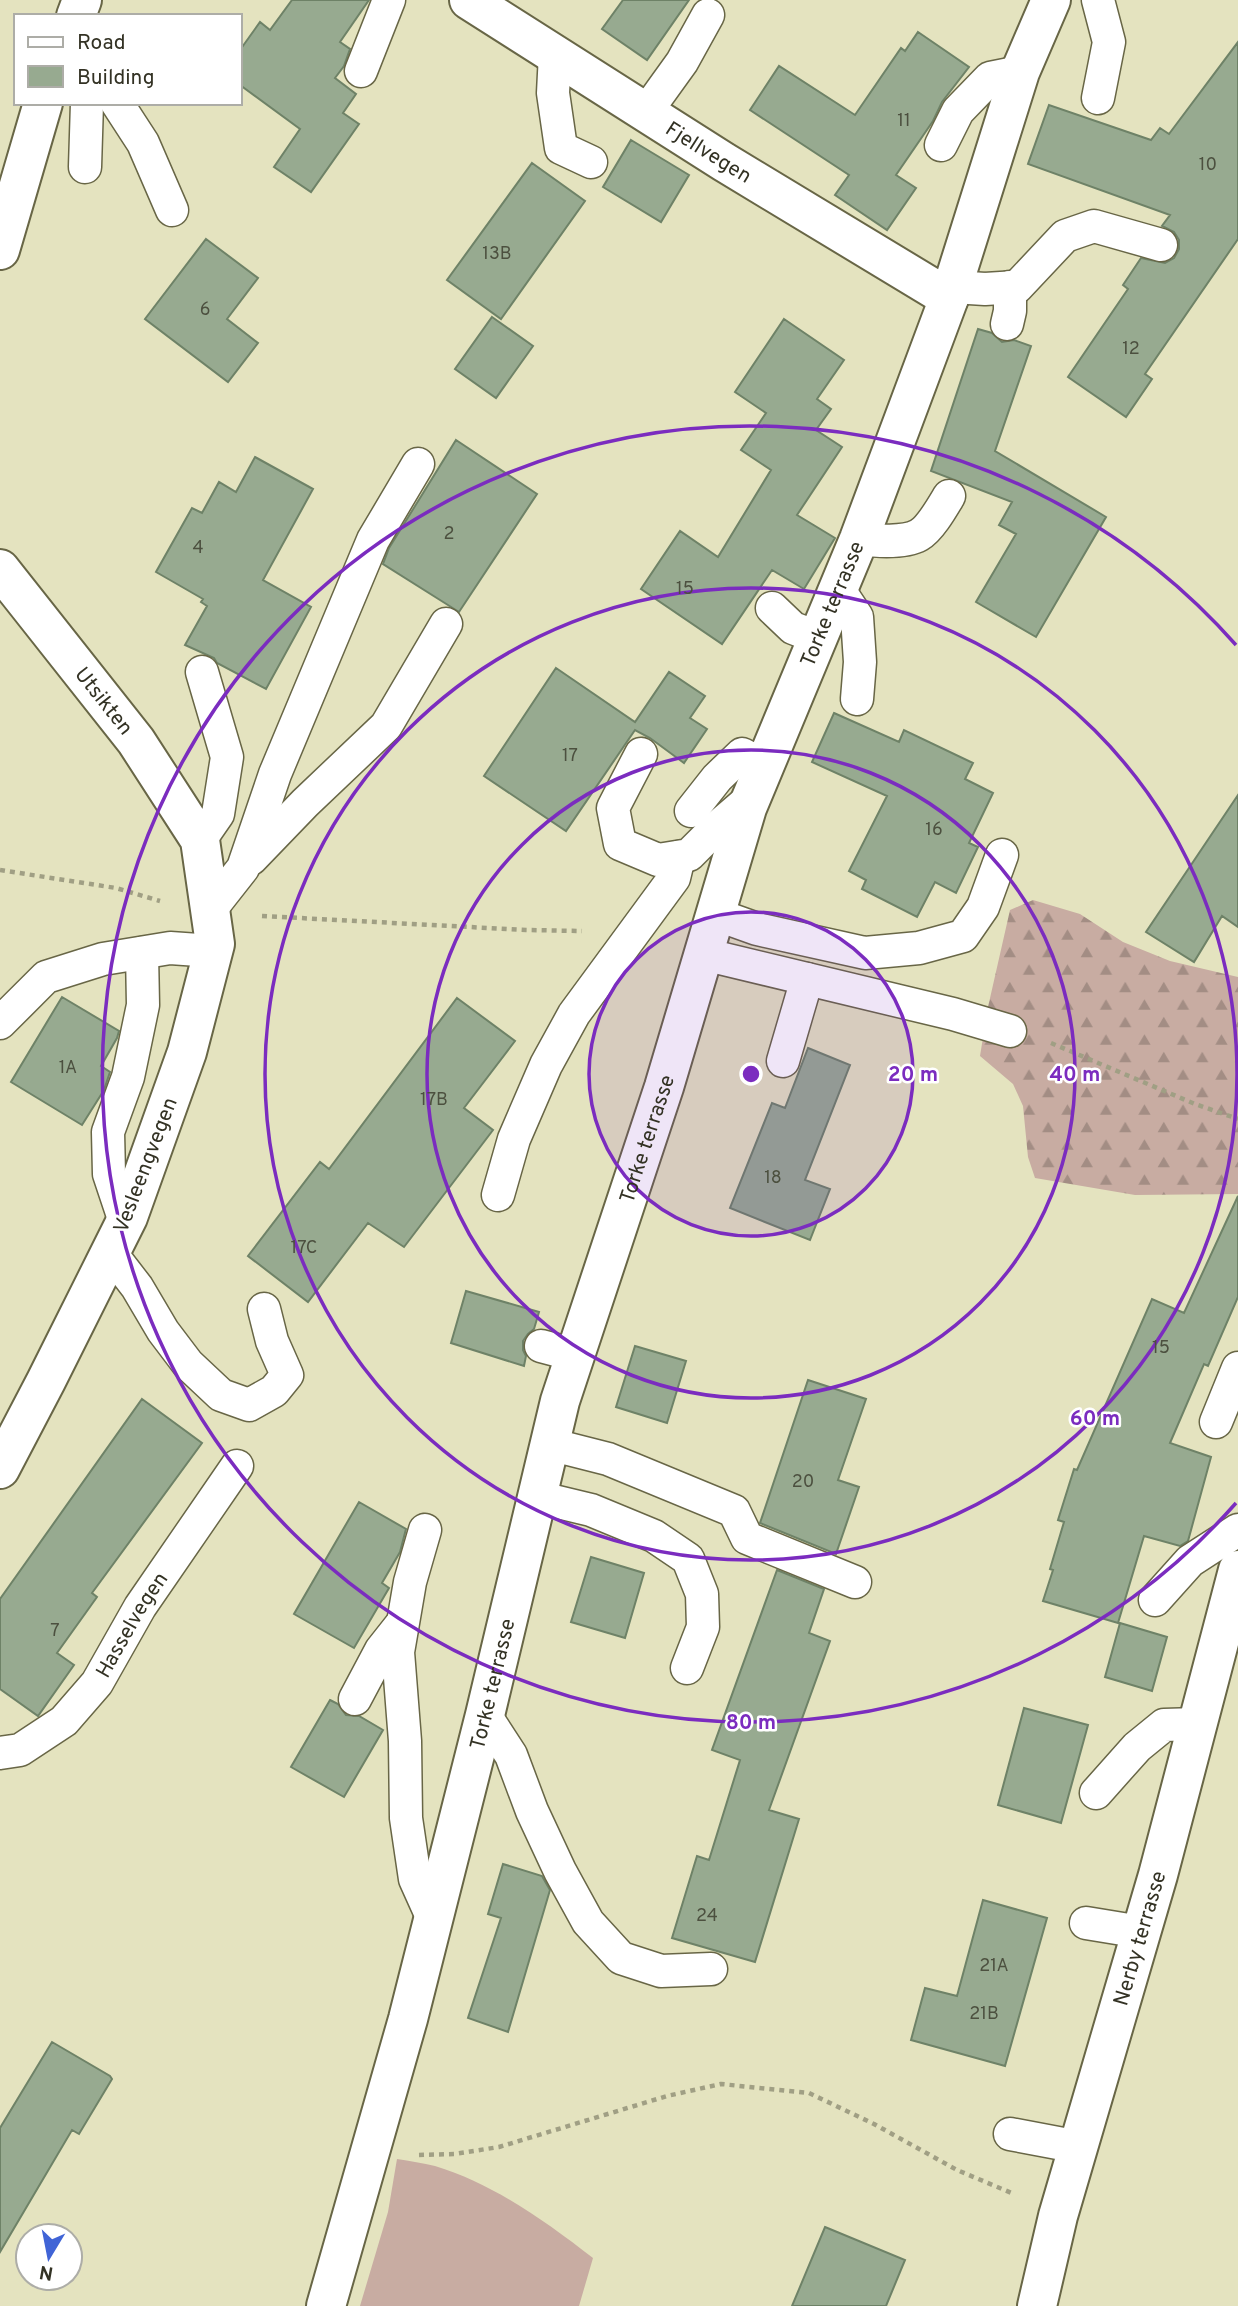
<svg xmlns="http://www.w3.org/2000/svg" width="1238" height="2306" viewBox="0 0 1238 2306" font-family="Overpass,sans-serif">
	<defs>
		<pattern id="forest-firs" width="22" height="20" patternUnits="userSpaceOnUse" patternTransform="scale(1.75)"><rect width="22" height="20" fill="#c8aca2"/><path d="M5 1l3.5 6h-7zM16 11l3.5 6h-7z" fill="#a38d84"/></pattern>
	</defs>
	<rect width="100%" height="100%" fill="#e4e3bf"/>
	<path fill="url(#forest-firs)" d="M1033 900 1080 914 1123 942 1170 961 1238 977V1194L1135 1195 1035 1178 1028 1157 1023 1106 1013 1084 980 1056 988 1007 1010 910Z"/>
	<path fill="#c8aca2" d="M397 2159C410 2161 423 2163 435 2166 494 2184 545 2221 593 2258L579 2306H360L388 2212Z"/>
	<path fill="#97aa90" stroke="#6e8267" stroke-width="2" d="M292 0H369L340 42 350 49 344 66 335 78 356 94 343 113 359 124 311 192 274 167 300 129 240 85V50L260 22 270 30Z
		M623 0H689L647 60 602 29Z
		M918 32 969 67 942 102 933 121 896 175 916 188 887 230 835 195 849 175 750 110 779 66 855 115 901 48 905 51Z
		M1238 42V239L1145 374 1152 379 1126 417 1068 377 1128 289 1123 285 1141 258 1165 263 1174 258 1179 249V240L1174 232 1162 226 1170 215 1028 164 1049 105 1151 140 1160 128 1169 134Z
		M631 140 689 175 661 222 603 187Z
		M532 163 585 201 501 319 447 280Z
		M206 239 258 278 227 319 258 343 228 382 145 319Z
		M492 317 533 346 496 398 455 369Z
		M784 319 844 360 817 399 831 409 816 430 842 447 797 515 835 538 804 589 772 570 722 644 641 589 680 531 718 557 771 470 741 450 766 413 735 392Z
		M978 329 992 333 1002 342 1014 340 1031 346 995 451 1106 517 1036 637 976 602 1016 534 999 525 1012 502 931 471Z
		M456 440 537 494 459 612 383 564 389 548Z
		M255 457 313 489 263 580 311 607 266 689 217 663 214 658 185 645 207 606 201 602 203 599 156 572 192 508 202 513 219 482 236 492Z
		M556 668 635 722 669 672 705 696 690 718 707 729 684 763 650 738 635 730 566 831 484 776Z
		M834 713 899 742 904 730 973 763 965 779 993 793 969 843 978 847 956 893 935 882 917 917 862 889 866 880 849 871 887 796 812 762Z
		M1238 795V927L1222 916 1194 962 1146 932Z
		M62 997 119 1031 117 1038 101 1066 110 1072 104 1090 82 1125 11 1082Z
		M457 998 515 1041 464 1108 493 1130 404 1247 368 1223 308 1302 248 1256 320 1162 329 1169Z
		M808 1048 850 1065 805 1180 830 1189 810 1240 730 1208 772 1103 785 1108Z
		M1238 1196V1297L1208 1366 1204 1364 1170 1443 1211 1457 1188 1541 1180 1546 1144 1536 1118 1623 1043 1601 1053 1570 1050 1569 1064 1522 1058 1520 1074 1469 1077 1470 1152 1299 1184 1313Z
		M466 1291 539 1312 534 1329 528 1334 523 1341V1350L526 1356 524 1366 451 1343Z
		M635 1346 686 1361 667 1423 616 1407Z
		M808 1380 866 1399 838 1480 859 1487 836 1554 760 1523Z
		M142 1399 202 1443 92 1593 97 1597 57 1653 74 1665 38 1716 0 1689V1599Z
		M359 1502 406 1529 400 1552 382 1583 389 1588 354 1648 294 1614Z
		M591 1557 644 1573 625 1638 571 1622Z
		M777 1570 824 1589 809 1633 830 1641 769 1810 799 1819 755 1962 672 1938 697 1856 709 1860 740 1760 712 1750Z
		M1120 1623 1167 1637 1152 1691 1105 1677Z
		M330 1700 338 1704 346 1715 359 1716 383 1730 344 1797 291 1767Z
		M1024 1708 1088 1725 1061 1823 998 1805Z
		M503 1864 542 1876 550 1890 508 2032 468 2018 501 1918 488 1914Z
		M983 1900 1047 1918 1005 2066 911 2040 925 1988 957 1996Z
		M52 2042 110 2076 112 2079 79 2134 72 2130 0 2252V2128Z
		M825 2227 905 2260 886 2306H792Z"/>
	<g fill="none" stroke-linecap="round" stroke-linejoin="round">
		<g stroke="#686646" stroke-width="35">
			<g id="lane">
				<path d="M1098 0 1109 42 1098 98"/>
				<path d="M555 54 553 93 561 148 591 162"/>
				<path d="M361 71 389 0"/>
				<path d="M117 103 143 143 172 210"/>
				<path d="M646 112 682 62 708 15"/>
				<path d="M941 145 958 111 990 78 1020 72"/>
				<path d="M85 167 87 103"/>
				<path d="M953 287 985 289 1017 287 1065 236 1094 226 1161 245"/>
				<path d="M1007 324 1010 311V287"/>
				<path d="M859 539C875 541 905 543 919 535 930 529 943 506 949 496"/>
				<path d="M839 590 857 617 860 662 857 699"/>
				<path d="M772 608 793 628 819 638"/>
				<path d="M641 754 613 808 620 844 658 860 689 855 715 829 751 798"/>
				<path d="M691 811 717 778 742 754 765 766"/>
				<path d="M200 840 218 814 227 757 202 672"/>
				<path d="M251 859 305 803 386 726 446 624"/>
				<path d="M210 910 243 868 275 774 373 540 418 464"/>
				<path d="M715 914 757 929 865 953 919 948 963 936 983 907 1002 855"/>
				<path d="M703 954 953 1014 1010 1031"/>
				<path d="M0 1023 46 977 103 959 170 948 213 951"/>
				<path d="M783 1061 807 979"/>
				<path d="M498 1195 514 1139 546 1065 574 1014 674 878 679 857"/>
				<path d="M125 1222 109 1174 108 1132 128 1077 143 1005 142 953"/>
				<path d="M110 1252 137 1287 163 1331 188 1364 221 1395 249 1405 274 1391 287 1375 272 1341 264 1309"/>
				<path d="M541 1346 575 1355"/>
				<path d="M1216 1422 1238 1368"/>
				<path d="M549 1444 608 1459 734 1511 747 1538 855 1582"/>
				<path d="M537 1497 591 1510 654 1536 688 1559 702 1594 703 1627 687 1668"/>
				<path d="M425 1530 410 1582 398 1652 405 1741 406 1818 415 1879 433 1919"/>
				<path d="M1155 1600 1190 1561 1238 1530"/>
				<path d="M355 1699 381 1650 400 1626"/>
				<path d="M485 1715 511 1755 532 1811 560 1871 588 1922 621 1958 661 1971 711 1969"/>
				<path id="s1" d="M0 1753 20 1750 64 1721 97 1683 140 1607 237 1466"/>
				<path d="M1096 1793 1137 1747 1164 1725 1197 1724"/>
				<path d="M1086 1923 1141 1932"/>
				<path d="M1010 2134 1079 2147"/>
			</g>
		</g>
		<g stroke="#686646" stroke-width="42">
			<g id="street">
				<path id="s2" d="M469 0 724 162 949 298"/>
				<path d="M76 16 82 0"/>
				<path d="M0 250 43 103"/>
				<path id="s3" d="M0 569 136 741 200 840 215 944 187 1052 128 1217 46 1381 0 1469"/>
				<path id="s4" d="M326 2306 408 2019 485 1715 560 1401 664 1087 747 808 859 539 949 298 1020 72 1051 0"/>
				<path id="s5" d="M1037 2306 1058 2216 1158 1875 1238 1570"/>
			</g>
		</g>
		<path stroke="#a09f84" stroke-width="4.5" stroke-dasharray="5 5" stroke-linecap="butt" d="M0 870 116 888 160 901
			M262 916 526 930 582 931
			M1051 1043 1195 1104 1238 1119
			M419 2155 454 2154 499 2147 667 2096 721 2084 809 2093 874 2124 957 2170 1014 2194"/>
		<use href="#lane" stroke="#fff" stroke-width="32"/>
		<use href="#street" stroke="#fff" stroke-width="38"/>
	</g>
	<circle cx="751" cy="1074" r="162" fill="#7b2cbf" fill-opacity=".12"/>
	<g fill="none" stroke="#7b2cbf" stroke-width="3.5">
		<circle cx="751" cy="1074" r="162"/>
		<circle cx="751" cy="1074" r="324"/>
		<circle cx="751" cy="1074" r="486"/>
		<path d="M1236 1503A648 648 0 1 1 1236 645"/>
	</g>
	<g text-anchor="middle" stroke-width="5" stroke-linejoin="round" paint-order="stroke">
		<g font-size="18" fill="#4c503f">
			<text x="904" y="126">11</text>
			<text x="1208" y="170">10</text>
			<text x="497" y="259">13B</text>
			<text x="205" y="315">6</text>
			<text x="1131" y="354">12</text>
			<text x="449" y="539">2</text>
			<text x="198" y="553">4</text>
			<text x="685" y="594">15</text>
			<text x="570" y="761">17</text>
			<text x="934" y="835">16</text>
			<text x="68" y="1073">1A</text>
			<text x="434" y="1105">17B</text>
			<text x="773" y="1183">18</text>
			<text x="304" y="1253">17C</text>
			<text x="1161" y="1353">15</text>
			<text x="803" y="1487">20</text>
			<text x="55" y="1636">7</text>
			<text x="707" y="1921">24</text>
			<text x="994" y="1971">21A</text>
			<text x="984" y="2019">21B</text>
		</g>
		<g font-size="21" fill="#333224" stroke="#fff">
			<text dy="7" stroke="none"><textPath href="#s2" startOffset="284">Fjellvegen</textPath></text>
			<text dy="7" stroke="none"><textPath href="#s4" startOffset="1778">Torke terrasse</textPath></text>
			<text dy="7" stroke="none"><textPath href="#s3" startOffset="168">Utsikten</textPath></text>
			<text dy="7" stroke="none"><textPath href="#s4" startOffset="1211">Torke terrasse</textPath></text>
			<text transform="translate(145 1165) rotate(-69)" y="7">Vesleengvegen</text>
			<text dy="7" stroke="none"><textPath href="#s1" startOffset="191">Hasselvegen</textPath></text>
			<text dy="7" stroke="none"><textPath href="#s4" startOffset="644">Torke terrasse</textPath></text>
			<text dy="7" stroke="none"><textPath href="#s5" startOffset="382">Nerby terrasse</textPath></text>
		</g>
	</g>
	<circle cx="751" cy="1074" r="10" fill="#7b2cbf" stroke="#fff" stroke-width="3.5"/>
	<g font-size="21" text-anchor="middle" font-weight="bold" fill="#7b2cbf" stroke="#fff" stroke-width="5" stroke-linejoin="round" paint-order="stroke">
		<text x="913" y="1081">20 m</text>
		<text x="1075" y="1081">40 m</text>
		<text x="1095" y="1425">60 m</text>
		<text x="751" y="1729">80 m</text>
	</g>
	<rect x="14" y="14" width="228" height="91" fill="#ffffff" stroke="#adada7" stroke-width="2"/>
	<rect x="28" y="37" width="35" height="10" fill="#ffffff" stroke="#adada7" stroke-width="2"/>
	<text x="77" y="49" font-size="21" fill="#333224">Road</text>
	<rect x="28" y="66" width="35" height="21" fill="#97aa90" stroke="#adada7" stroke-width="2"/>
	<text x="77" y="84" font-size="21" fill="#333224">Building</text>
	<g transform="translate(49 2257) rotate(190)"><circle r="33" fill="#ffffff" stroke="#adada7" stroke-width="2"/>
	<path d="M0-5L12 26L0 18L-12 26Z" fill="#4064d6"/>
	<text y="-10" font-size="19" font-weight="bold" text-anchor="middle" fill="#333224">N</text>
	</g>
</svg>
